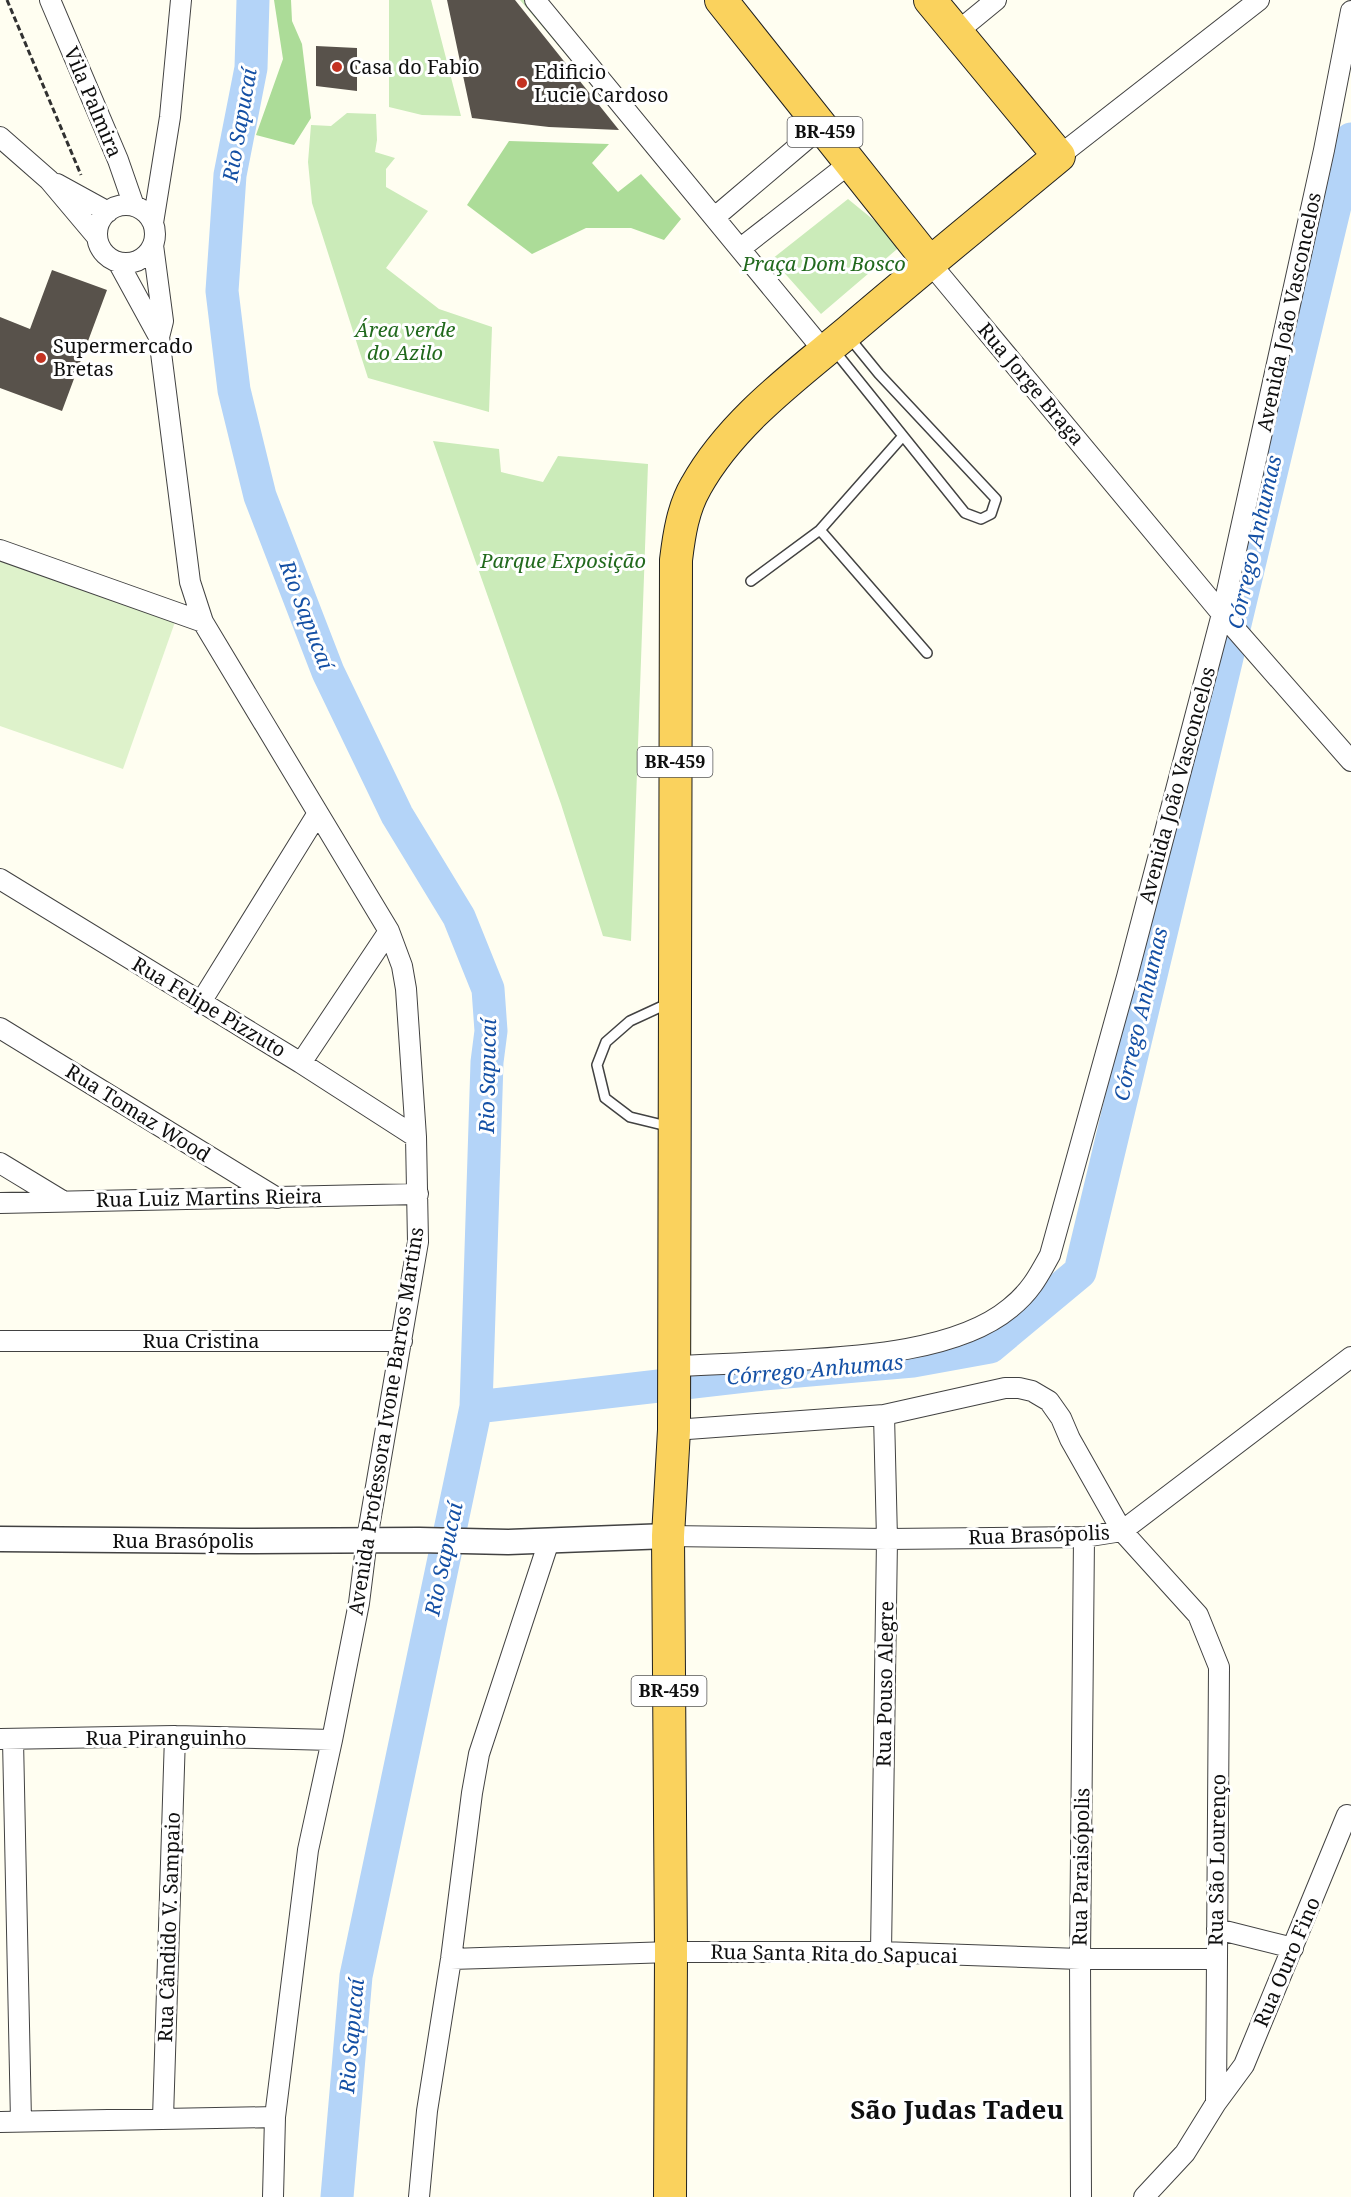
<svg xmlns="http://www.w3.org/2000/svg" width="1351" height="2197" viewBox="0 0 1351 2197" font-family="'Noto Serif',serif">
	<rect width="100%" height="100%" fill="#fffef1"/>
	<path fill="#cbebb9" d="M389 0H431L461 116 422 115 389 107Z
		M520 0H528L639 132 635 137Z
		M347 113 376 114 377 140 375 152 395 158 386 169V187L428 211 386 268 439 309 492 327 489 412 368 378 312 203 308 162 311 125 331 126Z
		M848 199 903 244 821 314 772 259Z
		M433 441 499 449 501 472 543 482 558 456 648 464 631 941 603 936 561 804Z"/>
	<path fill="#acdc98" d="M274 0H291L292 21 302 44 311 118 294 145 256 135 283 59Z
		M509 141 609 144 592 163 618 192 641 174 681 219 664 240 631 228H586L532 254 467 205Z"/>
	<path fill="#def2cb" d="M0 561 175 622 123 769 0 726Z"/>
	<g fill="none" stroke-linecap="round" stroke-linejoin="round">
		<path stroke="#b4d4f8" stroke-width="33" d="M253 0 251 68 230 175 222 291 234 390 260 496 328 672 397 815 459 917 488 989 491 1031 487 1062 476 1407 356 1976 337 2197
			M476 1407 754 1375 913 1361 990 1347 1080 1272 1351 139"/>
	</g>
	<path fill="#58524b" d="M447 0H515L619 130 549 127 472 118Z
		M316 46 357 48V91L316 86Z
		M52 270 107 290 62 411 0 388V317L30 329Z"/>
	<g fill="none" stroke-linecap="round" stroke-linejoin="round">
		<g stroke="#424242" stroke-width="12">
			<path id="service" d="M834 350 965 513 981 519 991 514 996 499 879 374 848 336
				M903 436 820 530 927 653
				M751 581 820 530
				M669 1003 630 1021 606 1042 597 1065 605 1098 630 1117 671 1127"/>
		</g>
		<g stroke="#424242" stroke-width="22">
			<path id="minor" d="M50 0 118 160 134 206
				M535 0 824 351
				M957 32 996 0
				M0 137 49 180 97 237
				M1059 156 1259 0
				M57 184 108 212
				M97 234a29 29 0 1 1 58 0a29 29 0 1 1-58 0Z
				M715 217 821 127
				M153 223 170 117 181 0
				M153 245 163 321 159 337
				M741 248 850 163
				M118 262 159 337 190 582 203 622 389 931 402 966 406 989 416 1137 418 1242 367 1539 359 1603 332 1740 308 1850 275 2117 273 2197
				M930 263 1222 614 1351 761
				M0 550 203 622
				M0 879 301 1063 416 1137
				M201 1002 318 813
				M0 1028 277 1198
				M301 1063 389 931
				M0 1163 61 1200
				M0 1203 418 1194
				M0 1341H402
				M673 1366C710 1365 746 1363 783 1361 850 1357 956 1353 1010 1308 1030 1292 1038 1277 1050 1255L1127 977 1222 614 1324 150 1351 11
				M674 1430 884 1415 1005 1388H1019L1032 1391 1049 1401 1061 1418 1070 1439 1122 1531 1198 1615 1219 1667 1216 2103
				M668 1536 887 1539 1084 1537 1122 1531 1351 1357
				M0 1739 175 1736 332 1740
				M13 1740 21 2121
				M1217 1929 1293 1948
				M881 1952 887 1539 884 1415
				M451 1959 671 1952H881L1080 1959H1216
				M163 2118 175 1736
				M0 2122 275 2117
				M419 2197 427 2111 451 1959 472 1793 479 1754 549 1541
				M1081 2197 1080 1959 1084 1537
				M1144 2197 1185 2153 1216 2103 1244 2065 1347 1815"/>
		</g>
		<g stroke="#424242" stroke-width="27">
			<path id="tertiary" d="M0 1539 239 1541 419 1540 508 1542 668 1536"/>
		</g>
		<g stroke="#202020" stroke-width="34">
			<path id="trunk" d="M721 0 930 263
				M670 2197 671 1952 668 1536 674 1430 676 560C679 535 683 508 696 486 731 423 794 377 849 331 918 272 989 214 1059 156L930 0"/>
		</g>
		<path stroke="#313131" stroke-width="3" stroke-dasharray="6 3" stroke-linecap="butt" d="M7 0 81 175"/>
		<use href="#service" stroke="#fff" stroke-width="9"/>
		<use href="#minor" stroke="#fff" stroke-width="20"/>
		<use href="#tertiary" stroke="#fff" stroke-width="24"/>
		<use href="#trunk" stroke="#fad25d" stroke-width="32"/>
	</g>
	<g fill="#c33322" stroke="#fff" stroke-width="2">
		<circle cx="337" cy="67" r="6"/>
		<circle cx="522" cy="83" r="6"/>
		<circle cx="41" cy="358" r="6"/>
	</g>
	<g text-anchor="middle" stroke-width="6" stroke-linejoin="round" paint-order="stroke">
		<g fill="#fff" stroke="#575757" stroke-width="1.5">
			<rect x="787.5" y="117" width="75" height="30" rx="4.5"/>
			<rect x="637.5" y="747" width="75" height="30" rx="4.5"/>
			<rect x="631.5" y="1676" width="75" height="30" rx="4.5"/>
		</g>
		<g font-size="18" font-weight="bold" fill="#0f0f0f">
			<text x="825" y="138">BR-459</text>
			<text x="675" y="768">BR-459</text>
			<text x="669" y="1697">BR-459</text>
		</g>
		<g font-size="20" fill="#0f0f0f" stroke="#fff" text-anchor="start">
			<text x="349" y="74">Casa do Fabio</text>
			<text x="534" y="79">Edificio<tspan x="534" dy="23">Lucie Cardoso</tspan></text>
			<text x="53" y="353">Supermercado<tspan x="53" dy="23">Bretas</tspan></text>
		</g>
		<g font-size="20" fill="#0f0f0f" stroke="#fff">
			<text transform="translate(93 102) rotate(67)" y="7">Vila Palmira</text>
			<text transform="translate(1289 312) rotate(-78)" y="7">Avenida João Vasconcelos</text>
			<text transform="translate(1031 384) rotate(50)" y="7">Rua Jorge Braga</text>
			<text transform="translate(1177 785) rotate(-75)" y="7">Avenida João Vasconcelos</text>
			<text transform="translate(209 1007) rotate(31)" y="7">Rua Felipe Pizzuto</text>
			<text transform="translate(138 1113) rotate(32)" y="7">Rua Tomaz Wood</text>
			<text transform="translate(209 1198) rotate(-1)" y="7">Rua Luiz Martins Rieira</text>
			<text x="201" y="1348">Rua Cristina</text>
			<text transform="translate(386 1421) rotate(-81)" y="7">Avenida Professora Ivone Barros Martins</text>
			<text transform="translate(1039 1535) rotate(-2)" y="7">Rua Brasópolis</text>
			<text x="183" y="1548">Rua Brasópolis</text>
			<text transform="translate(885 1684) rotate(-89)" y="7">Rua Pouso Alegre</text>
			<text x="166" y="1745">Rua Piranguinho</text>
			<text transform="translate(1217 1860) rotate(-89)" y="7">Rua São Lourenço</text>
			<text transform="translate(1081 1867) rotate(-89)" y="7">Rua Paraisópolis</text>
			<text transform="translate(169 1927) rotate(-88)" y="7">Rua Cândido V. Sampaio</text>
			<text transform="translate(834 1954) rotate(1)" y="7">Rua Santa Rita do Sapucai</text>
			<text transform="translate(1287 1962) rotate(-67)" y="7">Rua Ouro Fino</text>
		</g>
		<g font-size="20" font-style="italic" fill="#21691d" stroke="#fff">
			<text x="824" y="271">Praça Dom Bosco</text>
			<text x="405" y="337">Área verde<tspan x="405" dy="23">do Azilo</tspan></text>
			<text x="563" y="568">Parque Exposição</text>
		</g>
		<g font-size="21" font-style="italic" fill="#1450a5" stroke="#fff">
			<text transform="translate(240 125) rotate(-80)" y="7">Rio Sapucaí</text>
			<text transform="translate(1255 542) rotate(-77)" y="7">Córrego Anhumas</text>
			<text transform="translate(306 615) rotate(69)" y="7">Rio Sapucaí</text>
			<text transform="translate(1141 1014) rotate(-77)" y="7">Córrego Anhumas</text>
			<text transform="translate(488 1076) rotate(-89)" y="7">Rio Sapucaí</text>
			<text transform="translate(815 1370) rotate(-5)" y="7">Córrego Anhumas</text>
			<text transform="translate(444 1559) rotate(-78)" y="7">Rio Sapucaí</text>
			<text transform="translate(352 2036) rotate(-85)" y="7">Rio Sapucaí</text>
		</g>
		<g font-size="26" font-weight="bold" fill="#0f0f0f" stroke="#fff">
			<text x="957" y="2119">São Judas Tadeu</text>
		</g>
	</g>
</svg>
